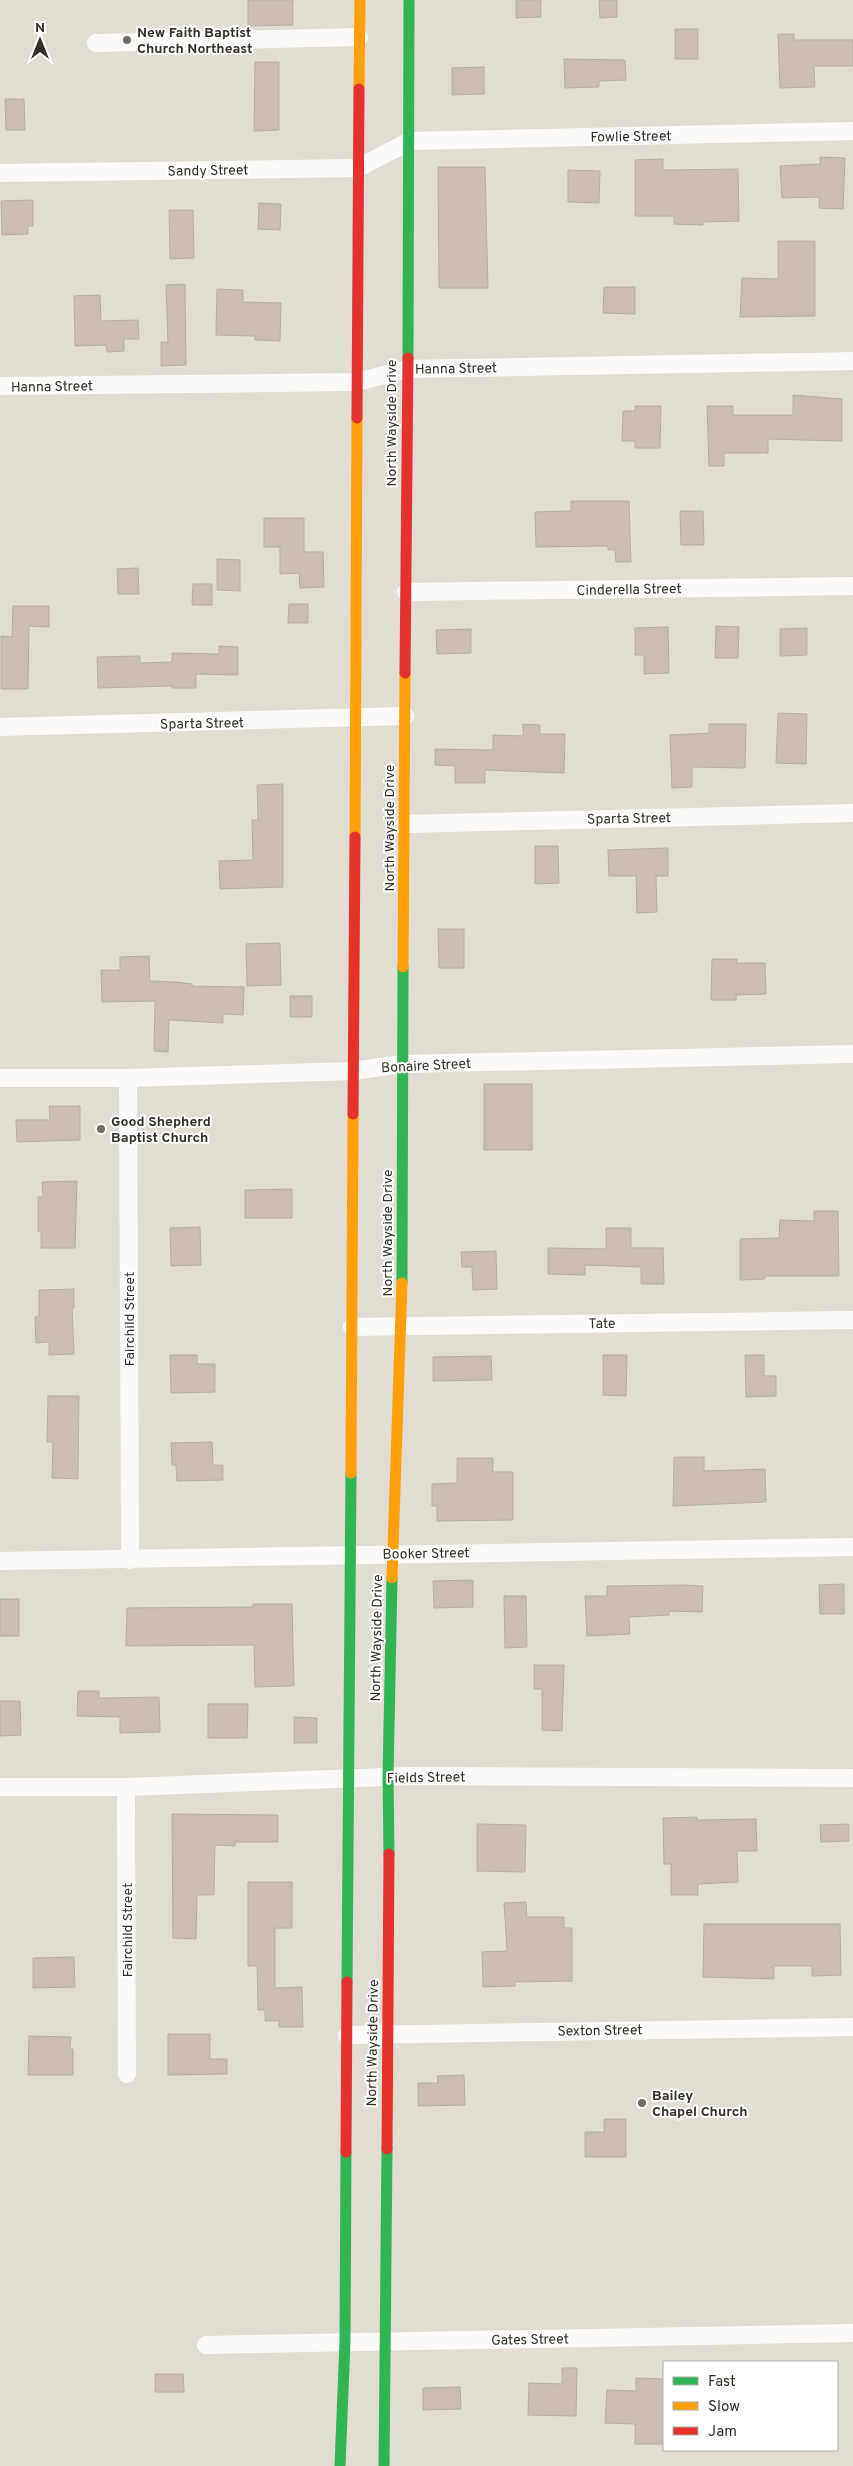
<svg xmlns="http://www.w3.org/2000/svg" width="853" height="2466" viewBox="0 0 853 2466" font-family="Overpass,sans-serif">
	<rect width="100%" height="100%" fill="#e2ddd3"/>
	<path fill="#ccbdb4" stroke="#b4aea9" d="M248 0H293V25L248 26Z
		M516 0H541V17L516 18Z
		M599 0H617V17L600 18Z
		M675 29H698V59H675Z
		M778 34H794V40H853V66H814L815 87 780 88Z
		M564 59 625 60 626 80 599 81V87L565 88Z
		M255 62H279V130L254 131Z
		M484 67V94L452 95V68Z
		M5 99H24L25 130H6Z
		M820 157 845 158 843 209 819 208V197L782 198 780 166 820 164Z
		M663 159V170L738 169 739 221 703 222V225L674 224V216H635V160Z
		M438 167H485L488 288H439Z
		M568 170 600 171 599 203 568 202Z
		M33 200V226H28V234L2 235 1 201Z
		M259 203 281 204 280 230 258 229Z
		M169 210H193L194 258 170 259Z
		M778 241H815V316L740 317 742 278 778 279Z
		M185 284 186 365 161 366V342H168L166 285Z
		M604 287H635V314L603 313Z
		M217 289 243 290V302L281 303 280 341 255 340V336L216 335Z
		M100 295 101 321 138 320 139 339H124V351L107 352 106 345 75 346 74 296Z
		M793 395 842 399V441L768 439V453H724V466H709L707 406H733V415H793Z
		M635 406H661L660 448H635V441H622L623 411H635Z
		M571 501H629L631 562H616L615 550H608V546L536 547 535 512 571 511Z
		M680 511H703L704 545H681Z
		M264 518H304V552H323L324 587 300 588 299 573 280 574V547H264Z
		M217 559 240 560V591L217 590Z
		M138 568 139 594H118L117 569Z
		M193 584H212V605H192Z
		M289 604H308V623H288Z
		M13 606H49V627L29 626 28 689H1V636L12 637Z
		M716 626 739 627 738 658H715Z
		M668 627 669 673 644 674V655H635V628Z
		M807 628V655L780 656V629Z
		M471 629V653L437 654 436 630Z
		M219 646 238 647V675L196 674V688H172V686L98 688 97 657 140 656V663L172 662V653L219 654Z
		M778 713 807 714 806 764 776 763Z
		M523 724 540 725V734H565L564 773 485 770V783H455V766L435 765V749L493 750V735L523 736Z
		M709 724H746L745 768 692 767V787L672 788 670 735 709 733Z
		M283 784V887L220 889 219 861 253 860 252 820H258L257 785Z
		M535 846H558L559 883 535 884Z
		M668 848V876H656L657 912 637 913 636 876H609L608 850Z
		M438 929H464V968H439Z
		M280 943 281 985 247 986 246 944Z
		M149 956 150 981 176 982 192 984V986L244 987 243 1015 223 1014V1023L169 1020 168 1052 154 1051 155 1001 102 1002 101 970H120V957Z
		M712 959H737V963H765L766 994 736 995V1000H711Z
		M290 996H312V1017H290Z
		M484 1084H532V1150H484Z
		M49 1106H80V1140L17 1142 16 1120H50Z
		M77 1181 75 1248H41V1231H38V1197H43L42 1182Z
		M292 1189V1218H245V1190Z
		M814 1211H838L839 1276H765V1279L740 1280V1239L779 1238 780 1220 814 1221Z
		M200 1227 201 1265 171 1266 170 1228Z
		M606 1228H631V1248H663L664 1284H641V1267L585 1265V1275L548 1274V1248L606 1249Z
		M496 1251 497 1289 473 1290 472 1267H462L461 1252Z
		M74 1289V1308H72L74 1354 49 1355V1342L36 1343 35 1317 39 1316V1290Z
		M170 1355H197V1364H215V1392L171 1393Z
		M603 1355H627L626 1396 603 1395Z
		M745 1355H764V1376H776V1396L746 1397Z
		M491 1356 492 1380 433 1381V1357Z
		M48 1396H79L78 1479 52 1478 53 1442H47Z
		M212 1442 213 1465H223V1480L177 1481 176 1465H172L171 1443Z
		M674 1457H704V1471L765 1469 766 1502 673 1506Z
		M457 1458H493V1472H513V1520L437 1521V1506H432V1484L457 1483Z
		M473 1580V1607L434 1608 433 1581Z
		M844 1584V1614H820L819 1585Z
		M686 1585 703 1586 702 1612 669 1611V1615L629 1617 630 1634 587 1636 585 1596H607V1586Z
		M504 1596H526L527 1647 505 1648Z
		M0 1599H19V1636H0Z
		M253 1604H292L294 1686 255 1687 254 1645 126 1646 127 1608 253 1607Z
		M534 1665H564L562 1731 542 1730V1689H534Z
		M78 1691H99V1698L159 1697 160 1732 120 1733V1717L77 1716Z
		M0 1701H20L21 1735 0 1736Z
		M208 1704H248L247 1738H208Z
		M294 1717 317 1718V1743H294Z
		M172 1814 278 1815V1842H235V1846L215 1845 214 1895H197L196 1939 173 1938Z
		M697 1817V1820L756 1819 757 1851H737L738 1882 698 1884V1895H671V1864H664L663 1818Z
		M477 1824 526 1825 525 1872 477 1871Z
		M849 1824V1841L821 1842 820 1825Z
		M248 1882H292V1928H275V1988L302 1987 303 2027H279V2021H265V2010H258L257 1966H248Z
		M526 1902 527 1917H564V1928H572V1981L515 1982V1986L483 1987 482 1952 507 1951 504 1903Z
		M704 1924H840L841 1975 812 1976V1966H774V1979L703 1977Z
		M74 1957 75 1987 33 1988V1958Z
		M168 2034H210V2059H227V2074L168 2075Z
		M29 2036 71 2037 70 2049H73V2075H28Z
		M464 2075 465 2105 418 2106V2083H438L437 2076Z
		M604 2119H626V2157H585V2132H604Z
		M562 2368H577L576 2416 528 2415 529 2383 562 2384Z
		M155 2374H183L184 2392H155Z
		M636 2378 664 2379V2444H635V2424L605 2423 607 2390 636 2391Z
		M460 2387 461 2409 423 2410V2388Z"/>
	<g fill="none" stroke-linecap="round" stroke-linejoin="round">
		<path stroke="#fbfaf8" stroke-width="18" d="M96 43 359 37
			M0 173 358 168 410 141 853 131
			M0 386 357 382 407 369 853 361
			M406 592 853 586
			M0 727 405 716
			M405 824 853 813
			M0 1078H128L353 1071 402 1064 853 1054
			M128 1078 130 1560
			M352 1327 853 1320
			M0 1561 853 1547
			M0 1787H126L411 1776 853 1778
			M126 1787 127 2074
			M347 2035 853 2027
			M206 2345 853 2333"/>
		<path stroke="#30b455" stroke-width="11" d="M408 358 409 0
			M402 1283 403 967
			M389 1854 388 1777 392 1578
			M347 1982 351 1473
			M340 2466 345 2342 346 2152
			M384 2466 387 2149"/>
		<path stroke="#ff9f0a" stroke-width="11" d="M359 89 360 0
			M355 837 357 418
			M403 967 405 673
			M351 1473 353 1114
			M392 1578 402 1283"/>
		<path stroke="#e5322d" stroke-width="11" d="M357 418 359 89
			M405 673 408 358
			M353 1114 355 837
			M387 2149 389 1854
			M346 2152 347 1982"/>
	</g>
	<g fill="#706d64" stroke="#fff" stroke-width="2">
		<circle cx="127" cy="40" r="5"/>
		<circle cx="101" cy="1129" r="5"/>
		<circle cx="642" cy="2103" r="5"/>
	</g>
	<g text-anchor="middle" stroke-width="4" stroke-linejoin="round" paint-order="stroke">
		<g font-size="14" font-weight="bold" fill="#333029" stroke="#fff" text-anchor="start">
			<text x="137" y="37">New Faith Baptist<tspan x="137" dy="16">Church Northeast</tspan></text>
			<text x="111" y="1126">Good Shepherd<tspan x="111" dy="16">Baptist Church</tspan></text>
			<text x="652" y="2100">Bailey<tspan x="652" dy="16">Chapel Church</tspan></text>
		</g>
		<g font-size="14" fill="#333029" stroke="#fff">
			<text transform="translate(631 136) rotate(-1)" y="5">Fowlie Street</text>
			<text transform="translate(208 170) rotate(-1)" y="5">Sandy Street</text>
			<text transform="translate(456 368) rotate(-1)" y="5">Hanna Street</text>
			<text transform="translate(52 386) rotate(-1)" y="5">Hanna Street</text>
			<text transform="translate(391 423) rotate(-90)" y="5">North Wayside Drive</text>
			<text transform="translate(629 589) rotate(-1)" y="5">Cinderella Street</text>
			<text transform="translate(202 723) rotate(-1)" y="5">Sparta Street</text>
			<text transform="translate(629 818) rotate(-1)" y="5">Sparta Street</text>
			<text transform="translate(389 828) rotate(-90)" y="5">North Wayside Drive</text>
			<text transform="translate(426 1065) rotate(-3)" y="5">Bonaire Street</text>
			<text transform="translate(387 1233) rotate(-90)" y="5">North Wayside Drive</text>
			<text transform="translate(129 1319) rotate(-90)" y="5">Fairchild Street</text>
			<text transform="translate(602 1323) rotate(-1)" y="5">Tate</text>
			<text transform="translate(426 1553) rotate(-1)" y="5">Booker Street</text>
			<text transform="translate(376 1638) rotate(-89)" y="5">North Wayside Drive</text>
			<text transform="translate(426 1777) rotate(-1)" y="5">Fields Street</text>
			<text transform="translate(127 1930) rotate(-90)" y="5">Fairchild Street</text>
			<text transform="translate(600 2030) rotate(-1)" y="5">Sexton Street</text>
			<text transform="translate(372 2043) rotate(-89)" y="5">North Wayside Drive</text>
			<text transform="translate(530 2339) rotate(-1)" y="5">Gates Street</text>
		</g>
	</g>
	<rect x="663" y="2361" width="175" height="90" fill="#ffffff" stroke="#adaca9"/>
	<rect x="673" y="2377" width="25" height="8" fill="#30b455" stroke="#adaca9"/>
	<text x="708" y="2386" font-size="15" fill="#333029">Fast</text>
	<rect x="673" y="2402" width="25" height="8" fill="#ff9f0a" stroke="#adaca9"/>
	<text x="708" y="2411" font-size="15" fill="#333029">Slow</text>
	<rect x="673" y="2427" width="25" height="8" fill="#e5322d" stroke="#adaca9"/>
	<text x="708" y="2436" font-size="15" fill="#333029">Jam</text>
	<g transform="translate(40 40)" stroke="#ffffff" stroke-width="4" paint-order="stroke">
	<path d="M0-4L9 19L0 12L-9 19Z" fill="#333029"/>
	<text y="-8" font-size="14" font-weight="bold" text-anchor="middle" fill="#333029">N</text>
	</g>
</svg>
